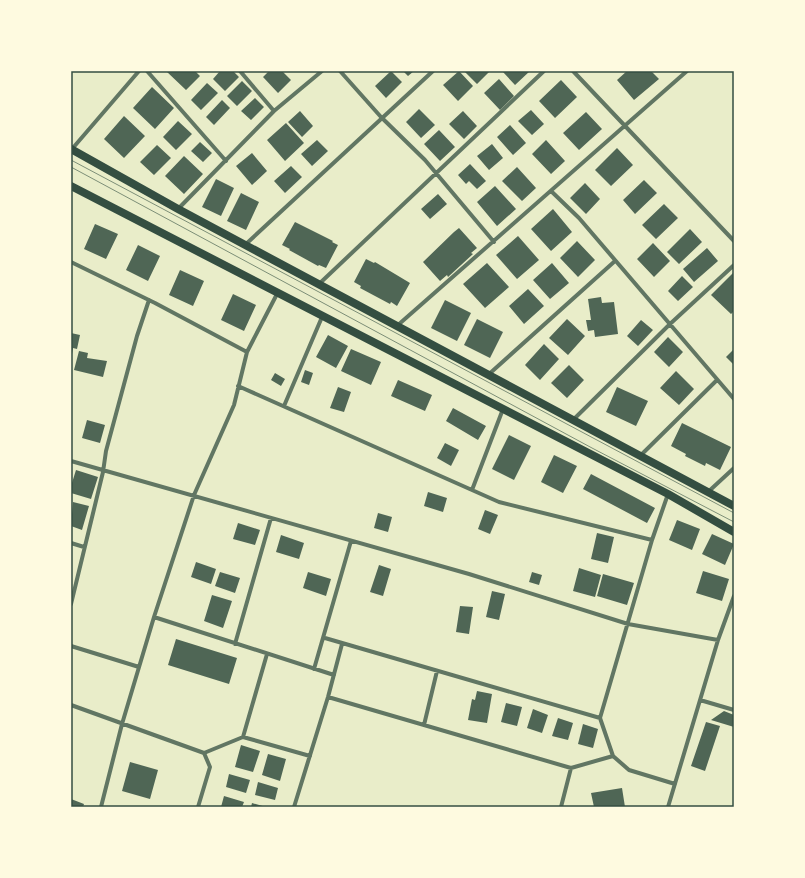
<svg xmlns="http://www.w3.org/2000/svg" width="805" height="878" viewBox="0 0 805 878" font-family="Signika,sans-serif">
	<rect width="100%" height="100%" fill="#e9edc9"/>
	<path fill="#4f6655" d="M166 71H195L200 76 186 90Z
		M220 71H233L239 77 225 91 213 79Z
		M269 71H282L291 80 278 93 263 77Z
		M391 71 402 82 386 98 375 86Z
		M403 71H414L408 76Z
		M459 71 473 86 458 101 443 85Z
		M464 71H490L477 84Z
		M505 71H530L515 85 503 72Z
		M627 71H651L659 79 634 100 617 80Z
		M499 79 514 96 500 110 484 93Z
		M561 80 577 97 555 118 539 101Z
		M242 81 252 91 237 106 227 96Z
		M207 83 218 93 201 110 191 100Z
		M152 87 174 108 155 129 133 108Z
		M255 98 264 107 251 120 241 111Z
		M222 100 230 108 214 125 206 117Z
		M419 109 435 125 421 138 406 122Z
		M531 110 544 124 532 135 518 121Z
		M300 111 313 126 302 137 288 122Z
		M463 111 477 126 464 139 449 124Z
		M586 112 602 129 579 150 563 133Z
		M124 116 145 136 124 158 104 139Z
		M178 121 192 134 176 150 163 137Z
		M286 123 304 143 285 161 267 140Z
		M510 125 526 143 513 155 497 137Z
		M439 130 455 147 440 161 424 144Z
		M317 140 328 151 312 166 301 154Z
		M546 140 565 161 551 174 532 154Z
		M200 142 212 153 203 162 191 151Z
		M492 144 503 158 489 170 477 156Z
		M157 145 171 158 154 175 140 162Z
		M617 148 633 165 611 186 595 170Z
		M252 153 267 171 252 185 236 166Z
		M184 156 203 174 184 194 165 176Z
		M470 164 486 181 477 189 469 181 466 184 458 175Z
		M291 166 302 177 285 193 274 181Z
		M517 167 536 188 522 201 502 181Z
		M216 179 234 188 221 216 202 207Z
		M644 180 657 193 635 214 623 200Z
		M585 183 600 199 586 214 570 198Z
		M495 186 516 209 497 226 477 202Z
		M241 193 259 202 246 230 227 221Z
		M438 194 447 204 430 219 421 209Z
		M664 204 678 218 656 239 642 225Z
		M553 209 572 232 551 251 531 229Z
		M295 222 333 241 332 242 338 245 326 268 319 265 318 266 289 250 290 249 282 245Z
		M95 224 118 234 106 259 84 249Z
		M459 228 477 248 471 253 473 254 448 277 447 275 440 281 423 262 454 232Z
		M690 229 702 242 679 264 667 252Z
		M518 236 539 260 517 279 496 255Z
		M577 241 595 260 578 277 560 258Z
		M653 243 670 261 654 277 637 259Z
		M138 245 160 256 148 281 126 270Z
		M707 248 718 261 694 282 683 269Z
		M366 259 374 263 375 262 410 283 397 306 391 302 390 304 360 288 361 286 354 282Z
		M487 263 509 287 485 308 463 284Z
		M552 263 569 283 550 299 533 280Z
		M180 270 204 281 193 306 169 295Z
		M734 272V311L731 314 711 295Z
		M682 276 693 287 678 301 668 291Z
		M528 289 544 306 524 324 509 306Z
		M233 294 256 305 244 331 221 320Z
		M601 297 602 303 614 302 618 334 595 337 594 330 588 331 586 320H591L588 299Z
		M445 300 471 313 457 341 431 328Z
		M477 319 503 332 490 358 464 345Z
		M567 319 585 336 568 355 549 338Z
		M641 320 653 330 638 346 627 336Z
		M71 333 80 335 77 349 73 348 72 354Z
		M328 335 348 346 336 368 316 357Z
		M668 337 683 352 669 367 654 352Z
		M544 344 559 359 540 380 525 365Z
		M351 349 381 362 371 385 341 371Z
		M734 349V365L726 357Z
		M79 351 88 353 87 358 107 361 103 377 74 370Z
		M569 365 584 380 567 398 551 383Z
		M305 370 313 373 309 385 301 382Z
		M676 371 694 389 679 405 660 388Z
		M275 373 285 379 281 386 271 380Z
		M398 380 432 395 425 411 391 396Z
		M338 387 351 392 344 412 330 408Z
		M617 387 648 401 636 426 606 412Z
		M453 408 486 426 478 440 446 421Z
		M87 420 105 425 100 443 82 438Z
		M682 423 731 447 720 470 706 463 705 466 685 456 686 454 671 446Z
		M509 435 531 446 514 480 492 469Z
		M445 443 459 450 451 466 437 458Z
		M554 455 577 466 563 493 541 482Z
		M76 470 98 477 91 499 71 493V486Z
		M591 474 655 508 647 523 583 489Z
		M428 492 447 498 443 512 424 506Z
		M73 502 89 506 82 530 71 526Z
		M485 510 498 515 490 534 478 529Z
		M378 513 392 517 388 532 374 528Z
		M677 520 700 529 692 550 669 540Z
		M238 523 260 530 255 545 233 539Z
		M597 533 614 537 608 563 591 559Z
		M712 534 734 544 725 565 702 554Z
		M281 535 304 543 299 559 276 552Z
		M196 562 216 569 211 584 191 577Z
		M379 565 391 569 383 596 370 592Z
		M579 568 601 575 595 597 573 591Z
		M703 571 729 579 722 601 696 593Z
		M220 572 240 578 235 593 215 586Z
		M308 572 331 579 326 596 303 588Z
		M532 572 542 575 539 585 529 582Z
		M603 574 634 583 627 605 597 596Z
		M492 591 505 594 499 620 486 617Z
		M212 595 232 601 223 628 204 621Z
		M460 606 473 607 469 634 456 632Z
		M176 639 237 658 229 684 168 665Z
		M477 691 492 694 487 723 468 720 472 699 475 700Z
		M506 703 522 707 517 726 501 722Z
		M533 709 548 715 542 733 527 728Z
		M724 711 734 715V727L711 720Z
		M558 718 573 723 568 740 552 736Z
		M706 722 720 726 705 771 691 766Z
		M583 724 598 729 593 748 578 744Z
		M241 745 260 751 253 772 235 767Z
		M268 754 286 759 280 781 262 775Z
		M130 762 158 770 150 799 122 791Z
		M229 774 250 780 246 793 226 787Z
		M258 782 278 788 275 800 255 795Z
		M622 788 625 807H594L591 793Z
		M224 796 244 802 242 807H221Z
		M71 799 84 804 83 807H71Z
		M252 803 266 807H251Z"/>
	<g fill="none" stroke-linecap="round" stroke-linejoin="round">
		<path stroke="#617663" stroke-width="4" d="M147 71 226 161
			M240 71 274 111
			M340 71 381 117 425 160 494 242
			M573 71 734 241
			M72 149 139 71
			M551 191 579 218 734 399
			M178 209 274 111 322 71
			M246 244 433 71
			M71 262 155 303 247 352
			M319 284 544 71
			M398 325 687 71
			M488 375 615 261
			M238 386 499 502 652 540
			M284 406 322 317
			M573 420 670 324 734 265
			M640 456 717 380
			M71 461 469 574 628 624 718 640
			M472 490 503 409
			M708 492 734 468
			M71 543 84 547
			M71 604 103 472 106 451 137 336 149 300
			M154 617 334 675
			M325 638 600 718 613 756 571 768 328 697
			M235 644 271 518
			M71 646 139 667
			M314 669 351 541
			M700 700 734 710
			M71 705 204 753 210 767 198 807
			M600 718 652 540 668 494
			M424 725 437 671
			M243 737 267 654
			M204 753 243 737 310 756
			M613 756 629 770 675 784
			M101 807 122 724 154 617 194 495 234 405 247 352 277 294
			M294 807 328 697 342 644
			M561 807 571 768
			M668 807 718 640 734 596"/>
		<path stroke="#344e41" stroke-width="8" d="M71 149 178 209 734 506
			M71 186 668 494 734 532"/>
		<path stroke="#7c8e77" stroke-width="1" d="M71 160 734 513
			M71 167 592 448 734 522"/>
	</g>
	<rect width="805" height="878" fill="none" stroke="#fefae0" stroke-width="144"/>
	<rect x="72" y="72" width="661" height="734" fill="none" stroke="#344e41" stroke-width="1.5"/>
</svg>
